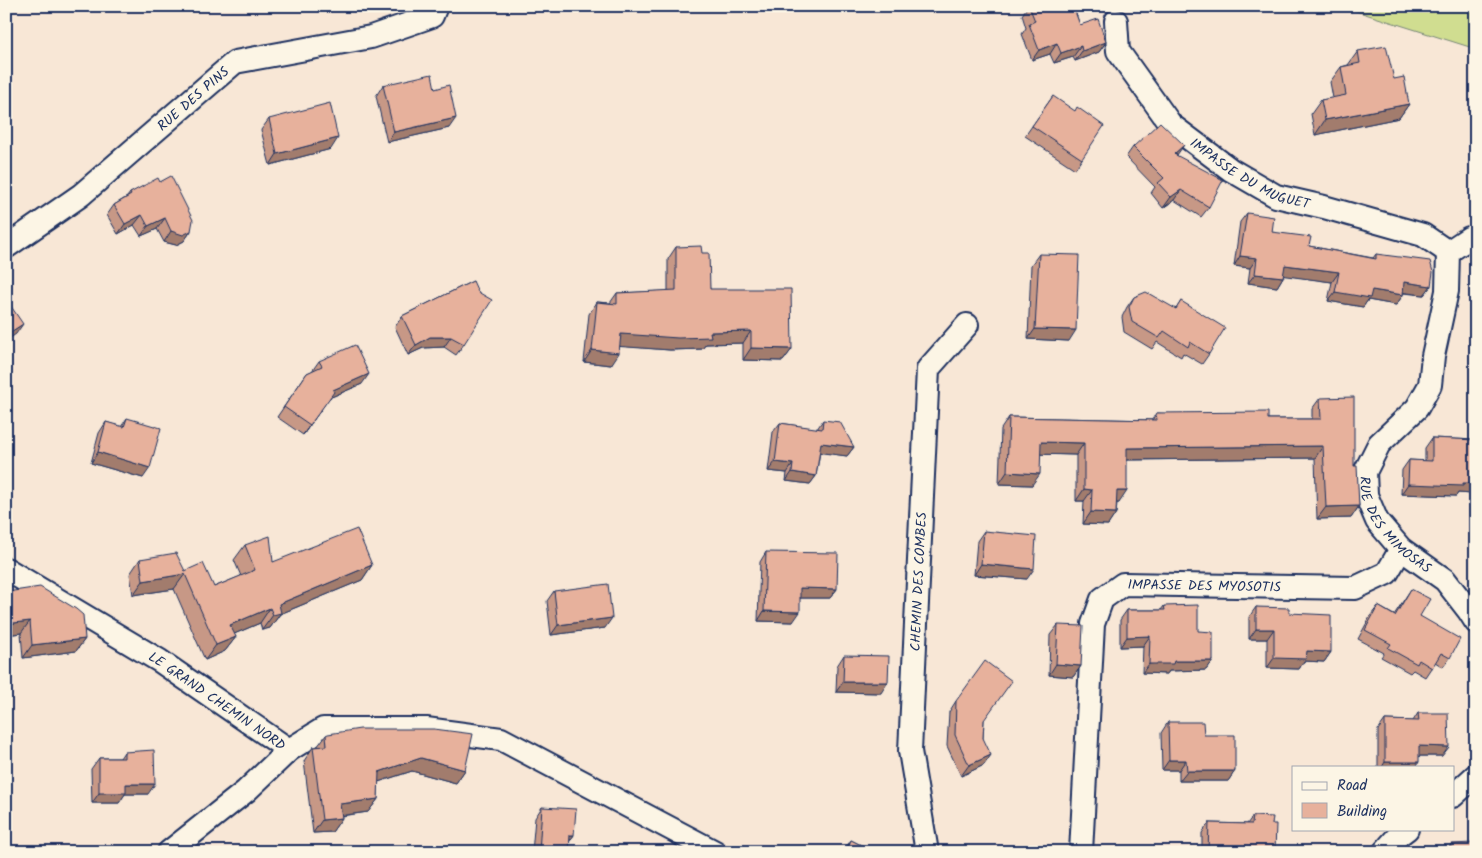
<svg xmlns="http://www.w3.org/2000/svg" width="1482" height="858" viewBox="0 0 1482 858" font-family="Kalam,sans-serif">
	<rect width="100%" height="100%" fill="#f8e7d6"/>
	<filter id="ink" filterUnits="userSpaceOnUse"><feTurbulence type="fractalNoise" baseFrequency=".02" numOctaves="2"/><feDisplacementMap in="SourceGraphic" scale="10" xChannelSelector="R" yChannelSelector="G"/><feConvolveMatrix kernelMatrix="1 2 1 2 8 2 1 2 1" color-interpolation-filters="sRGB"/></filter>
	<g filter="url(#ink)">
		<path fill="#d0dd90" stroke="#768677" d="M1340 6H1476V49Z"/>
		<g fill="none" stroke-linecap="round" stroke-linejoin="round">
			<g stroke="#1b2f5e" stroke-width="26">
				<g id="street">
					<path id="s1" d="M1116 21 1118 51 1171 125 1231 170 1276 196 1324 207 1423 235 1448 252"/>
					<path id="s2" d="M1476 237 1469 238 1448 252 1447 291 1433 356 1430 385 1417 408 1379 444 1365 472 1366 495 1377 521 1401 549 1445 580 1469 611 1476 622"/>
					<path id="s3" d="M6 247 81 195 235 62 371 37 432 16 436 6"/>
					<path id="s4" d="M6 569 160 661 289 750 323 729H426L501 739 715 852"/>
					<path d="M1453 796 1476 775"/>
					<path d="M169 852 246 791 289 750"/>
					<path id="s5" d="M927 852 910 751 928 369 967 325"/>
					<path id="s6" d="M1081 852 1093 624 1102 599 1123 584 1355 588 1387 573 1401 549"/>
					<path d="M1384 852 1399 835 1407 829"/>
				</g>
			</g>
			<use href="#street" stroke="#fcf5e5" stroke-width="22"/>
		</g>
		<path fill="#c79886" stroke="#1b2f5e" d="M1028 6H1073L1080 25 1106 42 1099 52 1075 61 1073 57 1054 63 1050 54 1032 60 1022 34 1026 28 1022 15Z
			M1358 51 1394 79 1409 104 1399 118 1315 135 1311 114 1321 100 1333 98 1330 82 1341 67 1348 65Z
			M383 85 435 89 449 128 387 142 376 96Z
			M1053 96 1082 159 1075 169 1025 136Z
			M269 119 331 149 270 165 261 130Z
			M1133 147 1177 155 1209 207 1201 217 1174 200 1163 208 1151 193 1155 187 1126 157Z
			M160 182 191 231 184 241 176 245 164 242 157 229 141 236 134 225 118 234 107 215 114 205 127 197 130 193Z
			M1247 213 1272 232 1309 246 1373 258 1376 254 1431 286 1424 295 1403 293V295L1396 305 1368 300 1363 307 1328 301 1332 282 1284 275 1283 277 1277 287 1248 283 1250 268 1234 266 1240 222Z
			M676 247 702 253 710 289 792 349 783 361 743 360V343L706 344 702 349 670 350 620 346 611 365 584 362 589 314 597 302 610 303 617 293 668 291V259Z
			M1039 254 1069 341 1028 339 1031 265Z
			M473 281 464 344 456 355 444 347 423 348 408 355 395 327 402 316Z
			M1134 297 1176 309 1181 301 1209 354 1202 364 1183 353 1181 357 1157 342 1152 349 1124 332 1122 317 1127 307Z
			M319 361 362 384 329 398 303 435 277 417 307 373 312 371Z
			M1320 398 1354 466 1359 506 1351 518 1317 519 1315 458 1127 460 1119 503H1117L1116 513 1108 525 1083 524 1084 501H1076V455L1040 454 1032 485 999 484 1001 429 1009 417 1152 420 1156 413 1268 419H1312V409Z
			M127 418 143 478 91 463 99 433 106 422 121 427Z
			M823 420 854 447 847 456 820 452 816 476 810 484 786 481 787 473 768 471 773 432 780 423 817 429Z
			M1432 438 1476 440V488L1472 494 1458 493 1456 496 1401 494 1402 470 1409 460 1425 461V448Z
			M984 531 1027 579 974 575 977 541Z
			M245 545 273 562 372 565 362 580 280 614 270 628 262 630 260 623 234 634 236 637 225 651 205 660 174 589 133 595 130 574 140 559 185 571 214 587 241 576 234 560Z
			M766 552 837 589 830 598H800L793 622 758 621 760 562Z
			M1411 589 1420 616 1450 658 1443 667 1435 662 1425 677 1413 670 1410 673 1381 657 1384 653 1358 639 1371 615 1378 606 1394 615Z
			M6 590 7 592 85 639 76 651 23 658 21 633 6 635Z
			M554 591 605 628 551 635 547 601Z
			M1164 606 1198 631 1213 661 1206 670 1169 671 1167 674 1142 673 1143 646 1120 647V620L1127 610H1161Z
			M1256 607 1289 613 1331 652 1324 662 1304 661 1299 669 1267 668V639H1249V617Z
			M1058 625 1081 666 1073 677 1049 675 1050 635Z
			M844 655 881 693 836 692 837 666Z
			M956 701 984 720 983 738 984 765 961 776 947 746 949 712Z
			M1418 713 1442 756H1419L1416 767H1378V730L1385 720 1413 721Z
			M1168 722 1204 735 1235 771 1228 781H1179V770H1162L1161 733Z
			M326 735 465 770 456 783 412 771 378 782V799L368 812 341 816 342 818 332 832 313 833 304 761 313 747H317Z
			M124 752 148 794H125L119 803H92L91 769 99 758H120Z
			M542 807 574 835 569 842V852H532L535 818Z
			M1253 816 1272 824 1275 852H1202V833L1209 823 1247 824Z
			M851 840 875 852H843Z
			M1451 844 1474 852H1446Z"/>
		<path fill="#a27c6d" stroke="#1b2f5e" d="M1106 42 1099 52 1075 61 1082 51Z
			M1057 43 1050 54 1032 60 1039 50Z
			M1081 46 1073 57 1054 63 1061 53Z
			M1409 104 1399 118 1315 135 1325 120Z
			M456 118 449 128 387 142 394 132Z
			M338 138 331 149 270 165 277 154Z
			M1184 145 1177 155 1174 154Z
			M1181 190 1174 200 1163 208 1171 197Z
			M142 215 134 225 118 234 125 224Z
			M165 218 157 229 141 236 148 226Z
			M171 231H191L184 241 176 245 164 242Z
			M1240 256 1257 258 1250 268 1234 266Z
			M1285 265 1339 272 1332 282 1279 275Z
			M1255 274 1283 277 1277 287 1248 283Z
			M1404 282 1431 286 1424 295 1398 292Z
			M1372 290 1403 295 1396 305 1368 300 1363 307 1328 301 1335 292Z
			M23 324 16 334 6 341V335Z
			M1035 329 1076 330 1069 341 1028 339Z
			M751 331 743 343 706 344 702 349 670 350 613 346 621 334Z
			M430 337H451L444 347 423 348 408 355 416 345Z
			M751 348 792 349 783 361 743 360Z
			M592 350 619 353 611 365 584 362Z
			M369 374 362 384 329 398 303 435 329 398 333 390Z
			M1041 442 1084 443 1076 455 1032 454Z
			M821 443 854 447 847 456 815 452Z
			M1323 446 1315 458 1119 460 1127 448Z
			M98 452 150 468 143 478 91 463Z
			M775 462 793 464 787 473 768 471Z
			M792 472 816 476 810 484 786 481Z
			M1007 472 1040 474 1032 485 999 484Z
			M1463 483H1476V488L1472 494 1458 493 1456 496 1401 494 1408 484Z
			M1084 489 1092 490 1084 501H1076Z
			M1117 491H1127L1119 503H1109Z
			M1359 506 1351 518 1317 519 1326 507Z
			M1091 512 1116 513 1108 525 1083 524Z
			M981 564 1034 569 1027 579 974 575Z
			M372 565 362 580 280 614 270 628 262 630 273 615 279 604Z
			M185 574 174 589 133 595 143 581Z
			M800 588 837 589 830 598H793Z
			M270 608 260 623 220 640 230 625Z
			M764 611 800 612 793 622 758 621Z
			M612 618 605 628 551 635 558 625Z
			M30 621 21 633 6 635V624Z
			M1256 629H1274L1267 639H1249Z
			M1150 636 1143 646 1120 647 1127 637Z
			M236 637 225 651 205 660 216 645Z
			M85 639 76 651 23 658 32 645Z
			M1307 651 1331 652 1324 662 1304 661 1299 669 1267 668 1274 658Z
			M1174 661H1213L1206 670 1169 671 1167 674 1142 673 1149 664Z
			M1056 664 1081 666 1073 677 1049 675Z
			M843 682H888L881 693 836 692Z
			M1419 746 1449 747 1442 756H1412Z
			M991 755 984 765 961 776 969 765Z
			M421 758 465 770 456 783 412 771 369 785 379 772Z
			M1169 760H1186L1179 770H1162Z
			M1385 762H1419L1416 767H1382Z
			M1187 771H1235L1228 781H1179Z
			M126 784H155L148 794H125L119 803H92L99 793Z
			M378 799 368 812 331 817 340 804Z
			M342 818 332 832 313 833 322 820Z
			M570 835H574L566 846Z"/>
		<path fill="#e7b19c" stroke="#1b2f5e" d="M1029 6H1073L1080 25 1098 19 1106 42 1082 51 1081 46 1061 53 1057 43 1039 50 1029 24 1035 21Z
			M1386 46 1394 79 1404 77 1409 104 1325 120 1321 100 1346 95 1341 67 1360 63 1358 51Z
			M432 74 435 89 449 85 456 118 394 132 383 85Z
			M1053 96 1075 111 1077 107 1104 126 1082 159 1032 126Z
			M330 103 338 138 277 154 269 119Z
			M1160 122 1184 145 1174 154 1223 180 1209 207 1181 190 1171 197 1158 183 1164 178 1133 147Z
			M171 176 193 220 191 231 183 235 171 231 165 218 148 226 142 215 125 224 114 205 131 195 130 193 158 178 160 182Z
			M1247 213 1274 217 1272 232 1311 237 1309 246 1376 259V254L1430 261 1433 272 1431 286 1404 282 1403 295 1372 290 1370 298 1335 292 1339 272 1285 265 1283 277 1255 274 1257 258 1240 256Z
			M701 246 702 253H709L710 289H791L792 349 751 348V331L710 332 711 337 678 338 621 334 619 353 592 350 597 302 617 304V293L676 290V247Z
			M1039 254 1079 255 1076 330 1035 329Z
			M473 281 478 292 492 300 464 344 451 337H430L416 345 402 316Z
			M1146 292 1176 309 1181 301 1225 328 1209 354 1190 342 1188 347 1164 331 1159 338 1132 322 1129 307 1134 297Z
			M6 299 23 324 6 335Z
			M355 345 369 374 333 390 334 392 310 425 284 407 307 373 322 366 319 361Z
			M1354 397V466H1357L1359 506 1326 507 1323 446 1127 448V491H1117L1116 513 1091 512 1092 490 1084 489V443L1041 442 1040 474 1007 472 1009 417 1157 420 1156 413 1268 412V419H1321L1320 398Z
			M127 418 161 428 150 468 98 452 106 422 124 427Z
			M823 420 840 422 854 447 821 443 816 476 792 472 793 464 775 462 780 423 822 429Z
			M1432 438 1476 440V483H1463V486L1408 484 1409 460 1432 461Z
			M357 529 372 565 279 604 281 613 273 615 270 608 230 625 236 637 216 645 185 574 143 581 140 559 176 553 185 571 203 563 214 587 255 570 245 545 270 536 273 562Z
			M984 531 1036 536 1034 569 981 564Z
			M766 552 838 553 837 589 800 588V612L764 611Z
			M608 584 612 618 558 625 554 591Z
			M40 587 76 609 83 615 85 639 32 645 30 621 6 624V590L7 592Z
			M1411 589 1430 599 1420 616 1460 639 1450 658 1441 653 1432 668 1419 660 1417 664 1388 648 1391 644 1365 630 1378 606 1395 616Z
			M1198 605V631L1213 632V661H1174L1173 664H1149L1150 636 1127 637V610H1165L1164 606Z
			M1256 607 1289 608V613L1331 615V652L1307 651 1306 659 1274 658V629H1256Z
			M1058 625 1083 626 1081 666 1056 664Z
			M844 655 889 656 888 682H843Z
			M985 661 1012 681 984 720 983 738 991 755 969 765 955 735 956 701Z
			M1418 713H1448L1449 747 1419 746V762H1385V720L1419 721Z
			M1168 722H1203L1204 735H1235V771H1187L1186 760H1169Z
			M360 729H434L473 734 465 770 421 758 379 772 378 799 340 804 342 818 322 820 313 747 327 746 326 735 328 734Z
			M154 750 155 784H126V793H99V758H124V752Z
			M542 807 576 809 574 835H570L569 852H539Z
			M1253 816 1273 817 1272 824H1276L1275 852H1208L1209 823 1252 824Z
			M851 840 875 852H846Z
			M1474 843V852H1451V844Z"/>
	</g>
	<g text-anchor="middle" stroke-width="4.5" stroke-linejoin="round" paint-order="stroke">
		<g font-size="14" fill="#1b2f5e" stroke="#fcf5e5">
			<text dy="5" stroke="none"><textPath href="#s3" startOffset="239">RUE DES PINS</textPath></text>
			<text dy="5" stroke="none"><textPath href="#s1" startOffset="215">IMPASSE DU MUGUET</textPath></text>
			<text dy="5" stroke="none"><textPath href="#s2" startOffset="341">RUE DES MIMOSAS</textPath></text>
			<text dy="5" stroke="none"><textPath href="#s5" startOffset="272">CHEMIN DES COMBES</textPath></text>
			<text dy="5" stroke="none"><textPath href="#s6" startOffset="362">IMPASSE DES MYOSOTIS</textPath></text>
			<text dy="5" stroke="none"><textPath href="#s4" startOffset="249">LE GRAND CHEMIN NORD</textPath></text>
		</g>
	</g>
	<rect width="1482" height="858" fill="none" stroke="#fcf5e5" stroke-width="25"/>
	<rect x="12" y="12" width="1457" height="833" fill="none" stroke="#1b2f5e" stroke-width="2" filter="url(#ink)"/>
	<rect x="1292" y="766" width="162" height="65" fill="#fcf5e5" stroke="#a2a6af"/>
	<rect x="1302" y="782" width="25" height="8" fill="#fcf5e5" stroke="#a2a6af"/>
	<text x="1337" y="790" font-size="15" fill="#1b2f5e">Road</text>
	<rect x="1302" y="803" width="25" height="15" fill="#e7b19c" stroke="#a2a6af"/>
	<text x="1337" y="816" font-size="15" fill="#1b2f5e">Building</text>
</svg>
